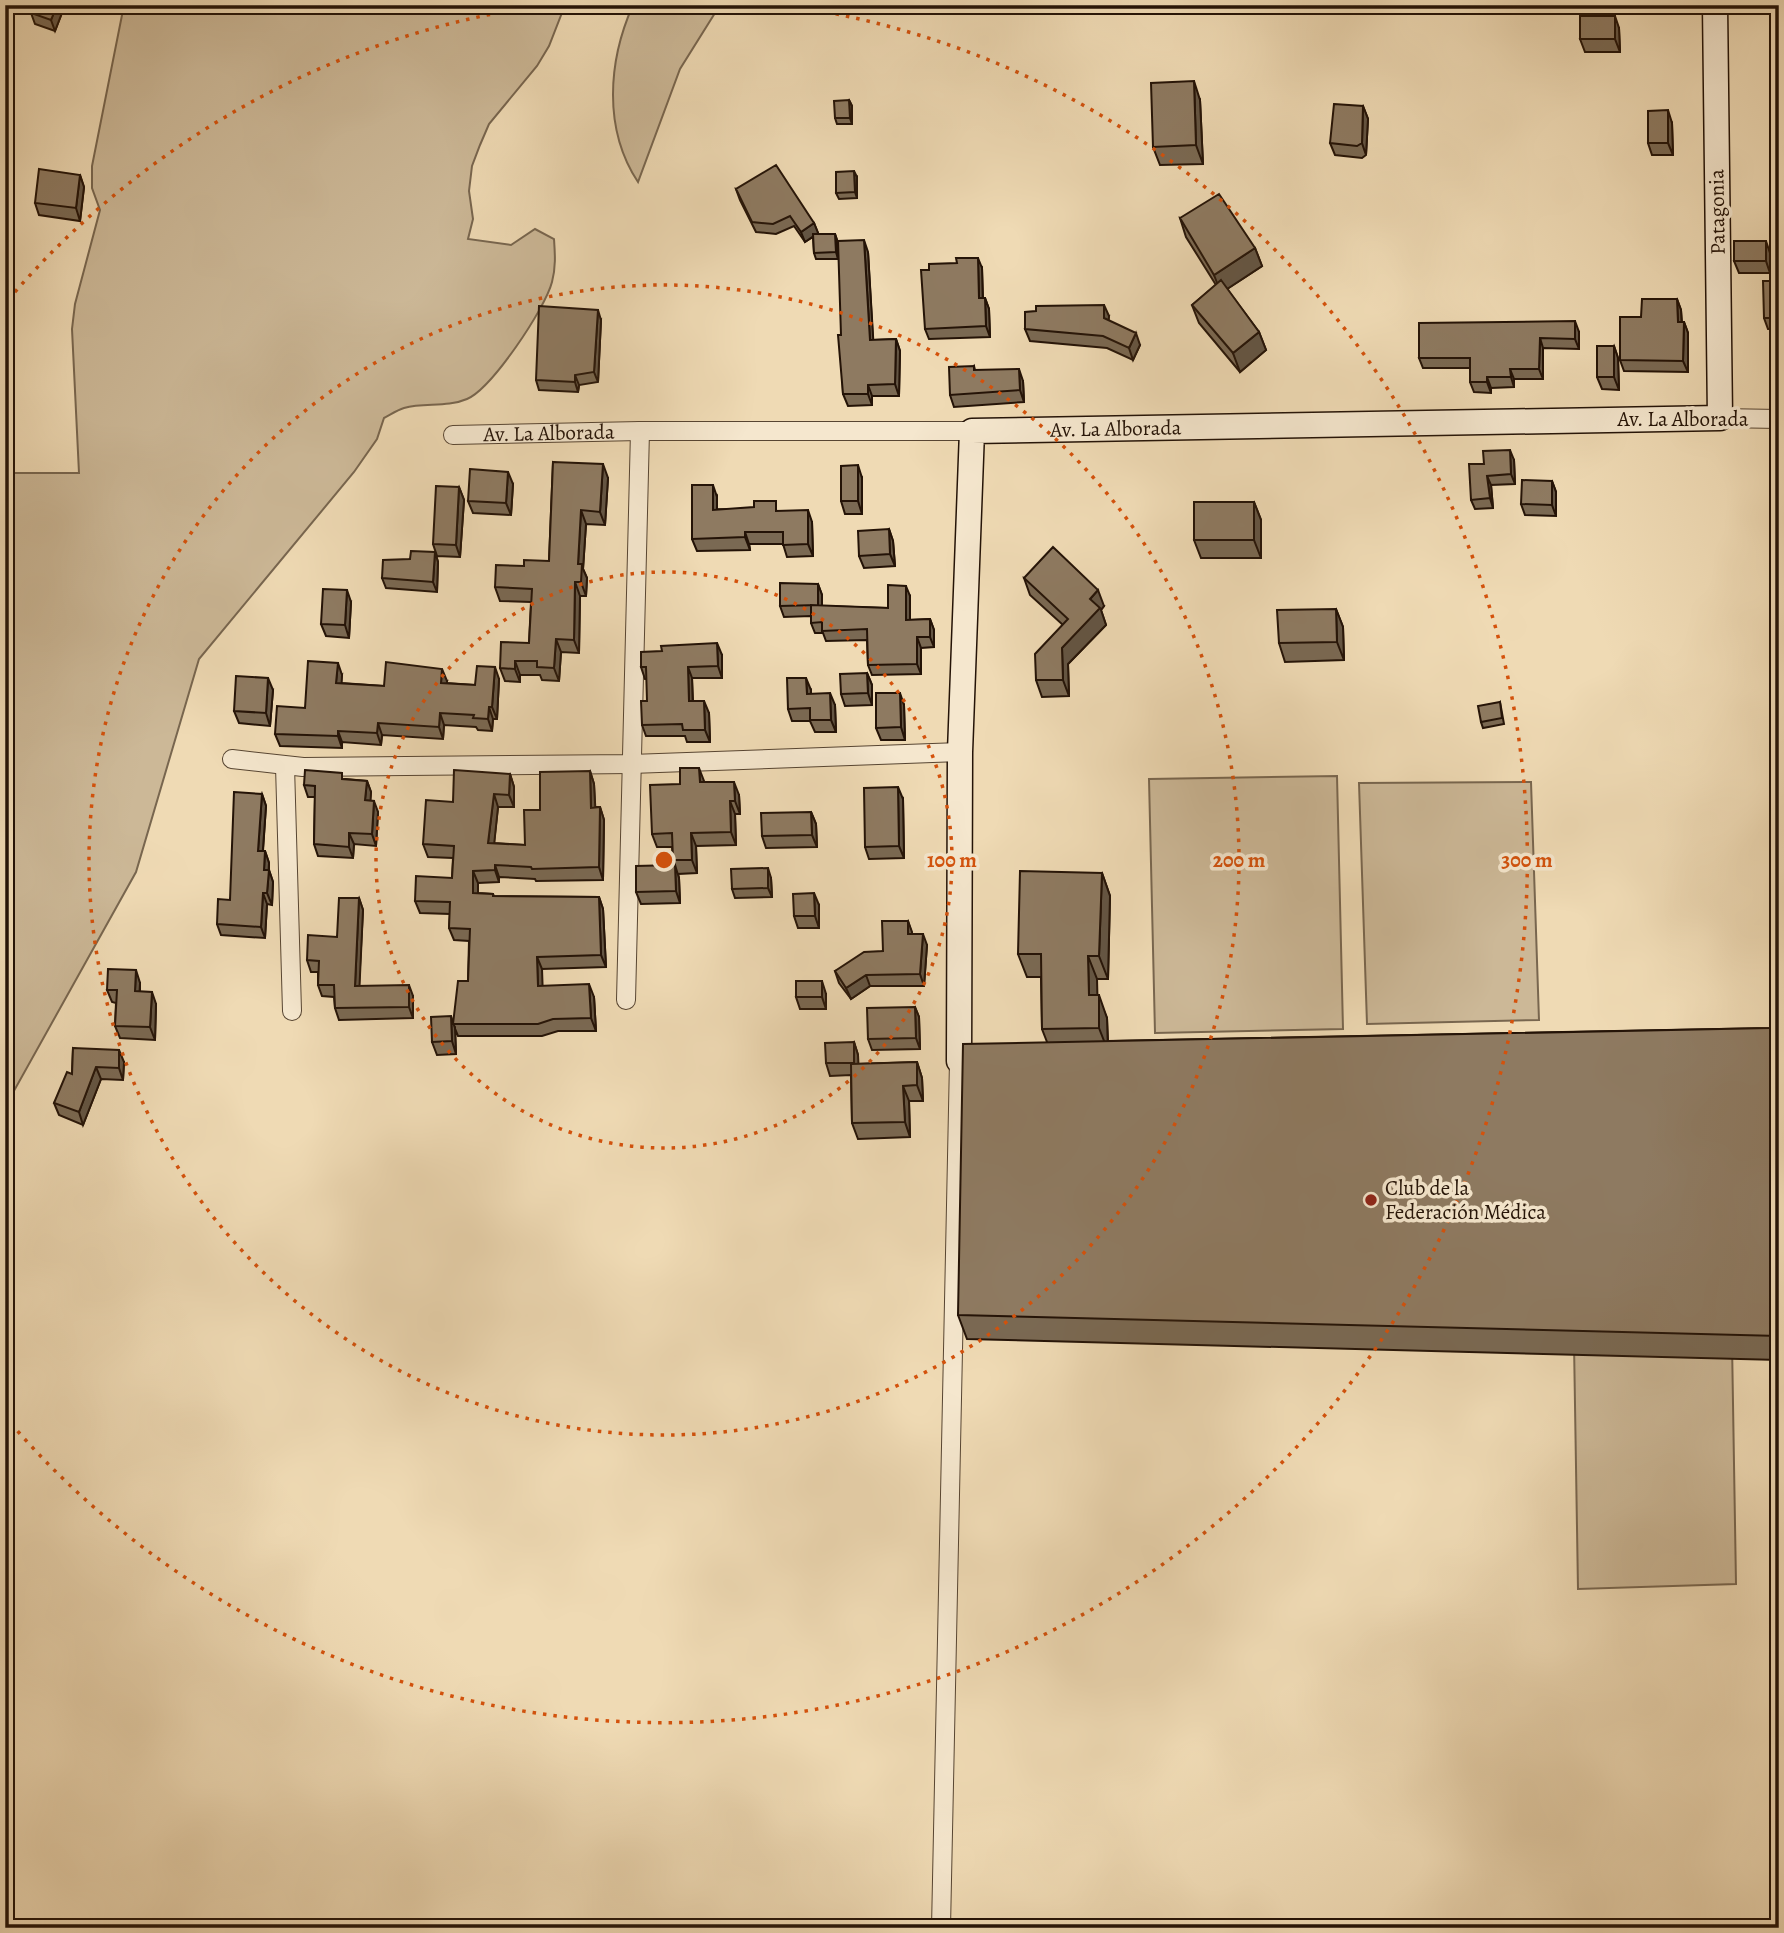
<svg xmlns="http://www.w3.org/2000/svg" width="1784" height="1933" viewBox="0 0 1784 1933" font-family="Alegreya,serif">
	<rect width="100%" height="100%" fill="#efdab4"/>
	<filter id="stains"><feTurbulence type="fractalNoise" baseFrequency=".00286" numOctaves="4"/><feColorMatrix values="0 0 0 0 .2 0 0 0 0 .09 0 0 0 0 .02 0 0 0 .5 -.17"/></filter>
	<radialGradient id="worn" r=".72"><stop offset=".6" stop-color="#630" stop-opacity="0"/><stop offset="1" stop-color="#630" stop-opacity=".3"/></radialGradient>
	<path fill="#ccb897" stroke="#78664f" stroke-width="2" d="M124 5H565L549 46 537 66 489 124 480 145 472 166 469 191 473 219 468 239 511 245 535 229 554 239C555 254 556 267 552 282 545 309 492 388 467 399 446 408 425 402 404 408 397 410 390 415 384 418L377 439 354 472 199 659 136 872 5 1107V473H79L72 329 75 304 100 210 92 188V166Z
		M633 5H720L680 69 638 182C603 129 608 61 633 5Z
		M1337 776 1343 1029 1155 1033 1149 779Z
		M1531 782 1539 1020 1367 1024 1359 783Z
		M1574 1343H1732L1736 1584 1578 1589Z"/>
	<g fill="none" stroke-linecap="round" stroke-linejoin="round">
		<g stroke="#574532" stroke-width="20">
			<g id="minor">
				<path d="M1720 418 1779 419"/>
				<path id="s1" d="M453 435 640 431H972"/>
				<path d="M232 759 303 767 631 764 960 752"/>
				<path d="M285 766 292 1011"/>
				<path d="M626 1000 640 431"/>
				<path d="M941 1928 959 1061"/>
			</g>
		</g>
		<g stroke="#241307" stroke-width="27">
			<g id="secondary">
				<path id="s2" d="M959 1061 960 752 972 431 1720 418 1715 5"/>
			</g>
		</g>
		<use href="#minor" stroke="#f5e7ce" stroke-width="18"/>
		<use href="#secondary" stroke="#f5e7ce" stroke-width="24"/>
	</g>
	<path fill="#7a6953" stroke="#241307" stroke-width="2" d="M28 5H65L55 31 35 24 31 13 33 7Z
		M1619 28 1620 52H1585L1580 39Z
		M849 100 852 106V124H837L835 118Z
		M1200 100 1203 164 1160 165 1153 147Z
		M1363 106 1368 119 1366 155 1362 158 1335 155 1330 143Z
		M1672 123 1673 155H1652L1648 143Z
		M80 175 84 187 80 221 39 215 35 203Z
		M857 177V198L839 199 836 193Z
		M736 189 814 223 818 233 817 234H835L837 240 838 259H816L814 253 813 237 805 242 794 226 776 234 756 232 740 200Z
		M1180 218 1255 248 1262 266 1227 289 1259 332 1266 350 1240 372 1199 323 1192 305 1216 285 1186 237Z
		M868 252 873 340 896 339 900 351 899 396H872V405L848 406 843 394 841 335Z
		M1770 253V273H1739L1734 261Z
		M982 268 983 298H985L989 309 990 337 929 339 925 329Z
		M1779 281V380L1777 375V348H1775L1771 337V329H1768L1764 318Z
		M1677 299 1681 310 1682 322H1684L1688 333V372L1624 371 1620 360 1641 317Z
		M1109 316 1108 320 1140 345 1133 360 1107 348 1030 341 1025 329Z
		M601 320 598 382 579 385 578 392 539 390 536 380Z
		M1579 332V349L1543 348V379H1514V387L1491 388V393L1474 392 1470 382V368H1423L1419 358Z
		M1614 346 1618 358 1619 390 1602 389 1597 377Z
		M974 366 975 370 1023 381 1024 402 954 407 950 395Z
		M1514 460 1515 484 1491 485 1493 508 1475 509 1471 500 1484 464Z
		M553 462 608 478 605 525 586 524 583 569 587 578 586 596H580L579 653 561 652 559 681 542 680 540 675H520V682L505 681 500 668 529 643 531 602 500 601 495 587 524 566 549 561Z
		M862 478V514H845L841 501Z
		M1552 481 1556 492V516L1525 515 1521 504Z
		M513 484 511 515 473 513 468 501Z
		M459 487 464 500 460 557 437 556 433 544Z
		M717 497V509L779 511 812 522 813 556 787 557 783 544H749L750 550 697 551 692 539Z
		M1254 502 1261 520V558H1201L1194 540Z
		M889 529 893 541 895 566 864 568 859 556Z
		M435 552 438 562 437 592 386 588 382 578 410 559Z
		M1024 578 1104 606 1101 610 1106 625 1068 664 1069 696 1042 697 1036 680 1063 625 1030 595Z
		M818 584 822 595V606L888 608 910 596V620L930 619 934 630V647L921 648V674L872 675 868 665 867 640 826 641 823 633H815L811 623V616L784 617 780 606Z
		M351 602 349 638 326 636 321 624Z
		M1336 609 1343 627 1344 660 1285 662 1279 643Z
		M722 655V678H692L693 701 709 713 710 742H687L685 736H646L642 725 647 701V679H645L641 667Z
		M867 673 872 685V705L845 706 841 694Z
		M342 675 341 683 384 686 447 681 446 683 475 685 499 679 497 719H493L492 731 478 730 476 727 444 725 443 739 382 735 381 745 342 742V748L280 746 275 734Z
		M273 690 270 726 239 723 234 711Z
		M811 690V694L835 705 836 732H815L810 721H792L788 709Z
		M1500 702 1504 724 1483 728 1481 722Z
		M904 705 905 740H881L876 728Z
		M590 771 594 784 595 807H600L604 820 603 880 536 881 535 879 499 877V882L478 883V893L493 894 494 896 599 897 603 909 606 967 542 969V986L594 997 596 1031H558L542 1036H458L453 1024 468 981 469 941 454 940 449 928 450 914 420 913 415 901 452 878 453 858 428 857 423 844 453 802 510 774 514 787V807H498L494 843 525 845 540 810Z
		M345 779 367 781 371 792 370 800 378 812 376 846 354 844 353 858 318 856 314 844 315 797H308L304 785Z
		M704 782 739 795 740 814H735L736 845 696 846 697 873 678 874 679 878 680 903 641 904 636 892 675 865 673 860 672 847H657L652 834 680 784Z
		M262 794 266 806 263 851H265L269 863V870L273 882 272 905 267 904 265 938 221 935 217 924 230 900Z
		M903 799 904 858 869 859 865 847Z
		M811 812 816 824 817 847 766 848 762 836Z
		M1102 873 1110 896 1108 979H1097V995L1107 1018 1108 1041 1770 1028 1777 1024 1779 1015V1360L967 1339 958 1315 1047 1042 1042 1029 1041 977H1027L1018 954Z
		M771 878 772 897 735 898 732 889Z
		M359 898 363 910 359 986 413 996V1018L339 1020 335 1008 334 997 322 996 318 985V972H311L307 960 337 937Z
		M819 905V928H798L794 916Z
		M908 921 912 934 927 945 924 986H870L851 999 839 983 835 971 883 951Z
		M140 983V991L156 1004 155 1040 120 1038 115 1026 116 1003 112 1002 107 990Z
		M826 994V1009H800L796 997Z
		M915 1007 919 1017 920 1049 872 1050 868 1039Z
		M455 1028 456 1054 437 1055 432 1042Z
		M854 1042 858 1055V1064L917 1062 922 1078 923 1101H909L910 1137 858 1139 852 1123 851 1075 830 1076 826 1063Z
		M73 1048 124 1062 123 1080 101 1079 83 1125 59 1115 54 1103 72 1074Z"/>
	<path fill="#635544" stroke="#241307" stroke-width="2" d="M57 5H65L55 31 51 20Z
		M1615 16 1619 28 1620 52 1615 39Z
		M1194 81 1200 100 1203 164 1196 145Z
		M849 100 852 106V124L850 118Z
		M1363 106 1368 119 1366 155 1362 143Z
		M1668 110 1672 123 1673 155 1668 143Z
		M854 171 857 177V198L855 192Z
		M80 175 84 187 80 221 76 208Z
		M814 223 818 233 805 242 801 232Z
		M835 234 837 240 838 259 836 252Z
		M864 240 868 252 874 352 870 340Z
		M1766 241 1770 253V273L1766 261Z
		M1255 248 1262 266 1221 293 1214 275Z
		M978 258 982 268 983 309 979 298Z
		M985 298 989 309 990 337 986 326Z
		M1677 299 1681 310 1682 333 1678 322Z
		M1104 305 1109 316 1108 330 1104 318Z
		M598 310 601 320 598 382 594 372Z
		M1575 321 1579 332V349L1575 339Z
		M1684 322 1688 333V372L1683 361Z
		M1259 332 1266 350 1240 372 1233 353Z
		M1136 333 1140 345 1133 360 1129 348Z
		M1540 338 1543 348V379L1539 369Z
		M896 339 900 351 899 396 895 384Z
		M1614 346 1618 358 1619 390 1614 377Z
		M1019 369 1023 381 1024 402 1020 390Z
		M1510 369 1514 379V387L1511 377Z
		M575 375 579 385 578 392 575 382Z
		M1487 377 1491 388V393L1487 382Z
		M868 385 872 396V405L868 394Z
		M1510 450 1514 460 1515 484 1511 474Z
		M603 464 608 478 605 525 600 512Z
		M858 465 862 478V514L858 501Z
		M508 472 513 484 511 515 506 503Z
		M1487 476 1491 485 1493 508 1490 498Z
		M1552 481 1556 492V516L1552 505Z
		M713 485 717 497V522L713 510Z
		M459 487 464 500 460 557 456 545Z
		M1254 502 1261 520V558L1254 540Z
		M581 510 586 524 583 569 587 578 586 596 581 582 578 564Z
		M808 510 812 522 813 556 808 544Z
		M889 529 893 541 895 566 890 554Z
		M745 532 749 544 750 550 745 537Z
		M435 552 438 562 437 592 433 582Z
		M575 582 580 596 579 653 574 640Z
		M818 584 822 595V616L818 605Z
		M906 586 910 596V630L906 620Z
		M347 590 351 602 349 638 345 625Z
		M1098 590 1104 606 1101 610 1106 625 1068 664 1069 696 1063 680 1062 648 1090 599Z
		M1336 609 1343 627 1344 660 1337 642Z
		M930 619 934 630V647L930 637Z
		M917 637 921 648V674L917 664Z
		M556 639 561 652 559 681 554 668Z
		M717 643 722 655V678L718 666Z
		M515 661 520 675V682L515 669Z
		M338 663 342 675 341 695 336 683Z
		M495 667 499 679 497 719 492 707Z
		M688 667 692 678 693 713 689 701Z
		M442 669 447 681 446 695 441 683Z
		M867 673 872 685V705L868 693Z
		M268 678 273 690 270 726 266 713Z
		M806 678 811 690V706L807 694Z
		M830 693 835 705 836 732 831 720Z
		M900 693 904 705 905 740 901 727Z
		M704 701 709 713 710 742 705 730Z
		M489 707 493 719 492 731 488 719Z
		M440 713 444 725 443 739 439 727Z
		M378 723 382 735 381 745 377 733Z
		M338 731 342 742V748L338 736Z
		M699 768 704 781 705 795 700 782Z
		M590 771 594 784 596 820 591 808Z
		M510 774 514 787V807L509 795Z
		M367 781 371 792 370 812 365 800Z
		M734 782 739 795 740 814 735 801Z
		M898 787 903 799 904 858 899 846Z
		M262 794 266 806 262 862 258 851Z
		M494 794 498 807 493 855 488 843Z
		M374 801 378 812 376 846 372 834Z
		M730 801 735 814 736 845 731 832Z
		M600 807 604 820 603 880 599 867Z
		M811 812 816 824 817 847 812 835Z
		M349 833 354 844 353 858 349 847Z
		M691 833 696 846 697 873 692 860Z
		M265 851 269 863 268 881 264 870Z
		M495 865 499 877V882L495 870Z
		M675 865 679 878 680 903 676 891Z
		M768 868 771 878 772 897 768 888Z
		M269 870 273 882 272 905 267 893Z
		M473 871 478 883V905L473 893Z
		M1102 873 1110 896 1108 979 1099 956Z
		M263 893 267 904 265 938 261 927Z
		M814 893 819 905V928L815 916Z
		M599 897 603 909 606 967 601 955Z
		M359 898 363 910 359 997 355 986Z
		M908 921 912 932V946L908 934Z
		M923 934 927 945 924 986 920 974Z
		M1088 956 1097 979 1098 1018 1089 995Z
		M537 957 542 969 543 998 538 986Z
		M136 970 140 983 139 1003 135 991Z
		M866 975 870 986 851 999 846 988Z
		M822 981 826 994V1009L822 997Z
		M589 984 594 997 596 1031 591 1018Z
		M409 985 413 996V1018L409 1007Z
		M152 992 156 1004 155 1040 150 1027Z
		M1099 995 1107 1018 1108 1051 1099 1028Z
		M915 1007 919 1017 920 1049 916 1038Z
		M451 1016 455 1028 456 1054 452 1041Z
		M854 1042 858 1055 859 1075 854 1063Z
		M119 1050 124 1062 123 1080 119 1068Z
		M917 1062 922 1078 923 1101 917 1085Z
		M96 1067 101 1079 83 1125 79 1112Z
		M903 1086 909 1101 910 1137 905 1122Z"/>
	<path fill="#8e7a61" stroke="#241307" stroke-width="2" d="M34 5H57L51 20 31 13Z
		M1580 16H1615V39H1580Z
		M1194 81 1196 145 1153 147 1151 83Z
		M849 100 850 118H835L834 101Z
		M1334 104 1363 106 1362 143 1357 146 1330 143Z
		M1668 110V143H1648V111Z
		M776 165 814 223 801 232 790 216 773 224 752 222 736 189Z
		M39 169 80 175 76 208 35 203Z
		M854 171 855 192 836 193V172Z
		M1219 194 1255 248 1214 275 1180 218Z
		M813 234H835L836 252 814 253Z
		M864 240 870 340 896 339 895 384 868 385V394H843L838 335H841L838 241Z
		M1734 241H1766V261H1734Z
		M956 258H978L979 298H985L986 326 925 329 921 270H929V264L957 263Z
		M1221 280 1259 332 1233 353 1192 305Z
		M1763 281H1779V375H1777V337H1771V318H1764Z
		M1642 299H1677L1678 322H1684L1683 361 1620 360V317H1641Z
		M1104 305V318L1136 333 1129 348 1103 336 1025 329V312L1036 311V306Z
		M539 306 598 310 594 372 575 375V382L536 380Z
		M1575 321V339L1540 338 1539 369H1510L1511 377H1487V382H1470V358H1419V323Z
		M1597 346H1614V377H1597Z
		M974 366V370L1019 369 1020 390 950 395 949 367Z
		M1510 450 1511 474 1487 476 1490 498 1471 500 1469 464H1484L1483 451Z
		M553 462 603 464 600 512 581 510 578 564H582L581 582H575L574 640 556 639 554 668 537 667V661H515V669L500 668 501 642 529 643 532 589 495 587 496 565 524 566V560L549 561Z
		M858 465V501H841V466Z
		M470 469 508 472 506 503 468 501Z
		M1522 480 1552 481V505L1521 504Z
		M692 485H713V510L754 507V501H776V511L808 510V544L783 545V532H745V537L692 539Z
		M436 486 459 487 456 545 433 544Z
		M1194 502H1254V540H1194Z
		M889 529 890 554 859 556 858 531Z
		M1053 547 1098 590 1090 599 1100 608 1062 648 1063 680H1036L1035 654 1068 619 1024 578Z
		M411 551 435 552 433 582 382 578 383 560 410 559Z
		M780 583 818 584V605L780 606Z
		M888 585 906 586V620L930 619V637H917V664L868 665 867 629 822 631V622L811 623V605L888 608Z
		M323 589 347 590 345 625 321 624Z
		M1336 609 1337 642 1279 643 1277 610Z
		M717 643 718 666 688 667 689 701H704L705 730H683L682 724 642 725 641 701H647L646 667H641V652L662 651 661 646Z
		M308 661 338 663 336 683 384 686 386 662 442 669 441 683 475 685 477 666 495 667 492 707H489L488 719 473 718 474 715 440 713 439 727 378 723 377 733 338 731V736L275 734 277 706 305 708Z
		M867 673 868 693 841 694 840 674Z
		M236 676 268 678 266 713 234 711Z
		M787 678H806L807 694 830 693 831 720H810V708L788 709Z
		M876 693H900L901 727 876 728Z
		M1500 702 1502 718 1481 722 1478 706Z
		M680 768H699L700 782H734L735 801H730L731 832 691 833 692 860H673L672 833 652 834 650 785 680 784Z
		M305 770 342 773V779L367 781 365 800 374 801 372 834 349 833V847L314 844 315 786 304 785Z
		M454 770 510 774 509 795 494 794 488 843 525 845 524 810H540V772L590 771 591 808 600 807 599 867 532 869 531 867 495 865V870L473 871V893L493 894V896L599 897 601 955 537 957 538 986 589 984 591 1018 553 1019 538 1024H453L458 981H468L470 929 449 928 450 902 415 901 416 876 452 878 454 846 423 844 426 800 453 802Z
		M898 787 899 846 865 847 864 788Z
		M234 792 262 794 258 851H265L264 870H269L267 893H263L261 927 217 924 218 899 230 900Z
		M811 812 812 835 762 836 761 813Z
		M675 865 676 891 636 892V866Z
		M768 868V888L732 889 731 869Z
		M1020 871 1102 873 1099 956H1088L1089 995H1099V1028L1042 1029 1041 954H1018Z
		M814 893 815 916H794L793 894Z
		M339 898H359L355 986 409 985V1007L335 1008 334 985H318L319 961 307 960 308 935 337 937Z
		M882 921H908V934H923L920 974 866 975 846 988 835 971 864 952 883 951Z
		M108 969 136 970 135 991 152 992 150 1027 115 1026 117 990H107Z
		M796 981H822V997H796Z
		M915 1007 916 1038 868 1039 867 1008Z
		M1779 1015V1336L958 1315 963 1044 1770 1028 1777 1024 1775 1016Z
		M451 1016 452 1041 432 1042 431 1017Z
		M854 1042V1063H826L825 1043Z
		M73 1048 119 1050V1068L96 1067 79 1112 54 1103 67 1072 72 1074Z
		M917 1062V1085L903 1086 905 1122 852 1123 851 1064Z"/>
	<g fill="none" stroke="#d4520c" stroke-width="3.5" stroke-dasharray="3.5 7">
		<circle cx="664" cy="860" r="288"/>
		<circle cx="664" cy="860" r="575"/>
		<path d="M8 300A863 863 0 0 1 544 5M784 5A863 863 0 1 1 8 1420"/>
	</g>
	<circle fill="#8f2418" stroke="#f5e7ce" stroke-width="2.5" cx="1371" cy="1200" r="7"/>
	<g text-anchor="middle" stroke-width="7" stroke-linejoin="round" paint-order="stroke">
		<g font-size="21" fill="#241307" stroke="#f5e7ce">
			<text transform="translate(1717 212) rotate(-91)" y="7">Patagonia</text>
			<text x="1683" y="426">Av. La Alborada</text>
			<text dy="7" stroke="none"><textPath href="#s2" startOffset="774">Av. La Alborada</textPath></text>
			<text dy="7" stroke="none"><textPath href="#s1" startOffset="96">Av. La Alborada</textPath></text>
		</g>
		<g font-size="21" fill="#241307" stroke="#f5e7ce" text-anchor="start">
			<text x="1385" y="1195">Club de la<tspan x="1385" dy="24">Federación Médica</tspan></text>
		</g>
	</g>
	<circle cx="664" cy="860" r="10" fill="#d4520c" stroke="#f5e7ce" stroke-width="3.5"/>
	<g font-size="21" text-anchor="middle" font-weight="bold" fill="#d4520c" stroke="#f5e7ce" stroke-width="7" stroke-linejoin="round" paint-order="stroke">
		<text x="952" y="867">100 m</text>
		<text x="1239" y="867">200 m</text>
		<text x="1527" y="867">300 m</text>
	</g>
	<rect width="1784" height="1933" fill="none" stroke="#efdab4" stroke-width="28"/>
	<rect x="7" y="7" width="1770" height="1919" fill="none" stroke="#241307" stroke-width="3.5"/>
	<rect x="14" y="14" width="1756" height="1905" fill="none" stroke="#241307" stroke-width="2"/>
	<rect width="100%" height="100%" filter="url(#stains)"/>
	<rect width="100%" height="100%" fill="url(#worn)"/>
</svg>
